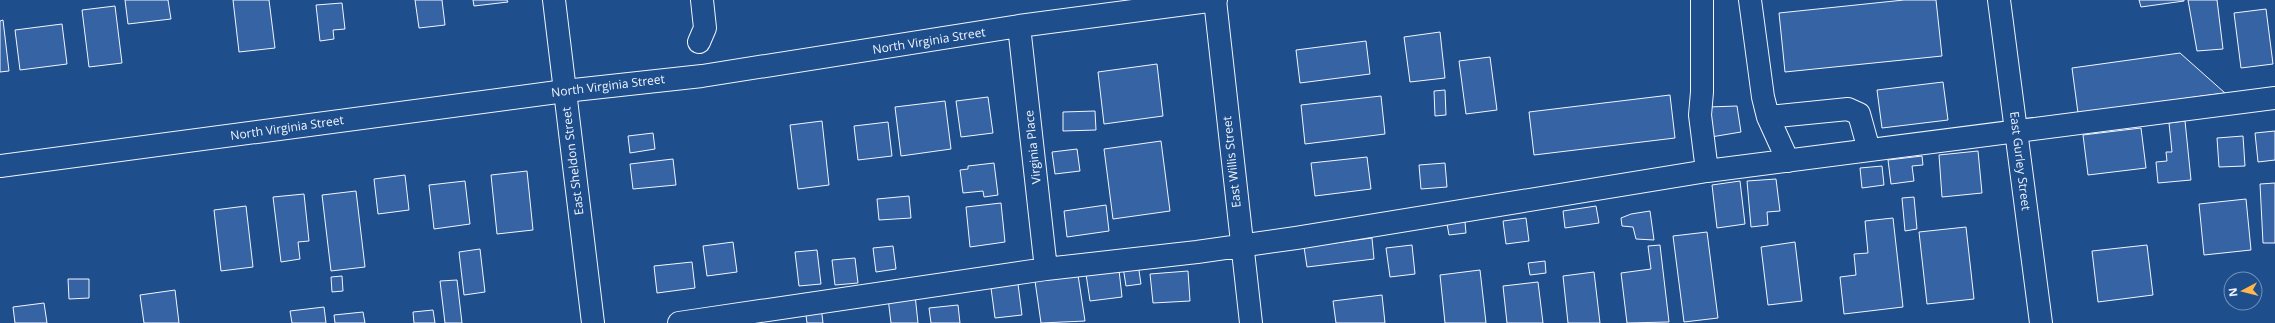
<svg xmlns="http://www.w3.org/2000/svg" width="2275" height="323" viewBox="0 0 2275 323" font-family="'Open Sans',sans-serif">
	<rect width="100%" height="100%" fill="#1f4e8c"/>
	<path fill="#3563a3" stroke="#f2f6ff" d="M125 0H168L171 19 128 24Z
		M233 0H269L275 48 239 52Z
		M415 0H442L445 25 419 28Z
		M473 0H507L508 2 474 6Z
		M1904 0H1936L1942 56 1785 72 1779 13Z
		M2139 0H2184V1L2141 7Z
		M2188 0H2217L2223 49 2197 51Z
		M342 3 345 29 333 30 334 39 320 41 316 5Z
		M115 6 122 63 89 67 82 10Z
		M2266 9 2273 64 2241 68 2234 13Z
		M3 20 9 71 0 72V21Z
		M62 24 67 64 20 70 15 30Z
		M1440 32 1445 78 1410 82 1404 37Z
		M1366 41 1370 74 1300 83 1296 50Z
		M2180 53 2225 93 2078 113 2072 68Z
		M1490 57 1497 110 1466 114 1459 61Z
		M1157 64 1163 116 1104 124 1098 72Z
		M1943 82 1948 120 1882 128 1877 90Z
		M1445 90 1446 115 1435 116 1434 91Z
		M1670 95 1675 138 1534 155 1529 112Z
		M1381 96 1385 134 1305 144 1301 105Z
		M988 97 993 133 961 137 956 101Z
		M945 101 951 149 901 156 895 107Z
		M1737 106 1741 132 1711 137 1708 107Z
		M1095 111 1096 130 1063 131V112Z
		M822 121 829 185 798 189 790 125Z
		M2185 121 2191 180 2158 183 2156 162 2167 161 2166 152H2172L2169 123Z
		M888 122 892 156 858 160 854 126Z
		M2141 128 2146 168 2088 175 2083 135Z
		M2275 131V160L2258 162 2255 133Z
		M653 133 655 149 630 153 628 136Z
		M2243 136 2245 166 2219 167 2217 138Z
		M1161 141 1170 211 1113 219 1104 149Z
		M1077 149 1080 171 1055 174 1052 152Z
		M1978 151 1982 193 1942 197 1939 155Z
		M1922 156 1923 165 1912 166 1914 181 1891 184 1888 160Z
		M1367 157 1371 189 1315 196 1311 163Z
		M673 159 676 185 633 189 630 164Z
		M994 163 998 195 984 197 983 191 963 193 960 170 968 169V166Z
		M1445 163 1447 187 1421 189 1419 165Z
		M1882 166 1884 185 1862 188 1860 168Z
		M527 171 533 230 497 234 491 175Z
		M405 175 409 210 378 214 374 179Z
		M1776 179 1780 211 1767 212 1768 225 1751 227 1747 181Z
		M465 181 470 224 434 229 429 185Z
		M1740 181 1745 224 1717 228 1712 185Z
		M2275 183V243H2263L2260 184Z
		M356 191 365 267 331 271 322 195Z
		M304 194 309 241 298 242 300 259 281 262 273 197Z
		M909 196 911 218 879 220 877 199Z
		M1914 197 1917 229 1905 231 1902 198Z
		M2246 199 2251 250 2204 255 2199 204Z
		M1001 203 1005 242 970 247 966 207Z
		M1106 205 1109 231 1067 237 1064 211Z
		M246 206 253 267 221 271 214 210Z
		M1596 206 1599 223 1565 228 1563 211Z
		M1650 211 1654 240 1636 239 1633 227 1622 226 1621 218 1631 214Z
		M1526 218 1529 241 1506 244 1503 221Z
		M1893 218 1903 307 1844 314 1840 277 1856 275 1854 254 1868 253 1865 221Z
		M1465 222 1466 233 1449 235 1447 224Z
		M1966 227 1974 299 1927 304 1919 232Z
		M1707 232 1718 318 1684 322 1673 236Z
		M1372 238 1374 259 1307 267 1304 247Z
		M733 242 737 272 707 276 703 246Z
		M1795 242 1802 301 1768 305 1761 247Z
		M1412 245 1415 274 1390 277 1386 248Z
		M1660 245 1669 322 1627 323 1621 273 1651 269 1648 246Z
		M2147 245 2153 295 2098 302 2092 251Z
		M893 246 896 269 876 272 873 248Z
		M480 249 485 292 464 295 459 252Z
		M817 250 821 284 799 286 795 252Z
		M855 258 858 283 835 285 832 260Z
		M1545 261 1546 273 1530 275 1528 263Z
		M692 262 695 288 657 293 654 266Z
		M1138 264 1141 284 1126 286 1123 267Z
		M1119 270 1122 297 1090 301 1086 274Z
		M1480 270 1486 323H1445L1440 275Z
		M1188 271 1190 301 1153 303 1150 274Z
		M1594 272 1600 323H1568L1563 276Z
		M1078 275 1085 321 1041 323 1035 281Z
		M342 276 343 291 332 292 331 277Z
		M68 279H89V298L69 299Z
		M457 280 462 323H445L440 281Z
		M1538 282 1543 323H1507L1503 286Z
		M1018 284 1022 315 995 318 991 288Z
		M175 290 179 323H144L140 295Z
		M915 295 918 323H891L888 298Z
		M1382 295 1385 323H1336L1333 301Z
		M44 303 47 323H15L13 307Z
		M958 305 960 323H931L929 308Z
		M821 306 823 323H807L805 308Z
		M324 307 326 323H292L290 311Z
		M433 310 435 323H414L413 312Z
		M363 312 365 323H335L334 315Z"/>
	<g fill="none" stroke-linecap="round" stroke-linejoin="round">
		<g stroke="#f2f6ff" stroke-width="24">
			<path id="minor" d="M1215 0 1251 323
				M1702 0V92L1700 115 1707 171
				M1750 0 1763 97 1768 117
				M1019 26 1046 269
				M699 42 705 28 702 0
				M1788 161 1768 117 1848 109 1859 114 1869 150
				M0 166 565 91 702 76 1019 26 1216 0
				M679 323 1046 269 1197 252 1296 238 1707 171 2275 98"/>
		</g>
		<g stroke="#f2f6ff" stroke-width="24">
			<path id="major" d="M554 0 593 323
				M1999 0 2041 323"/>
		</g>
		<use href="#minor" stroke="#1f4e8c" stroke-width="22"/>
		<use href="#major" stroke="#1f4e8c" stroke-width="22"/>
	</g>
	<g text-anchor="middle" stroke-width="3" stroke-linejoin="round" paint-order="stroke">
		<g font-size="12" fill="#f2f6ff" stroke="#1f4e8c">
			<text transform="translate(929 41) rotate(-9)" y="4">North Virginia Street</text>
			<text transform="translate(608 86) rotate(-7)" y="4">North Virginia Street</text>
			<text transform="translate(287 128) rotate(-8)" y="4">North Virginia Street</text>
			<text transform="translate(1033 147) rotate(-96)" y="4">Virginia Place</text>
			<text transform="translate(573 161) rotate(-97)" y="4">East Sheldon Street</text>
			<text transform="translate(2020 161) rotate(83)" y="4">East Gurley Street</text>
			<text transform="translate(1232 162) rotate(-96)" y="4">East Willis Street</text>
		</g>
	</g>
	<g transform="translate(2243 291) rotate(263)"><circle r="19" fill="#1f4e8c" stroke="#7391ba"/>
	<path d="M0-3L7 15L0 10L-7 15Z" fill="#ffb74d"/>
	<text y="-6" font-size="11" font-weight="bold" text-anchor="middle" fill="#f2f6ff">N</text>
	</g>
</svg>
